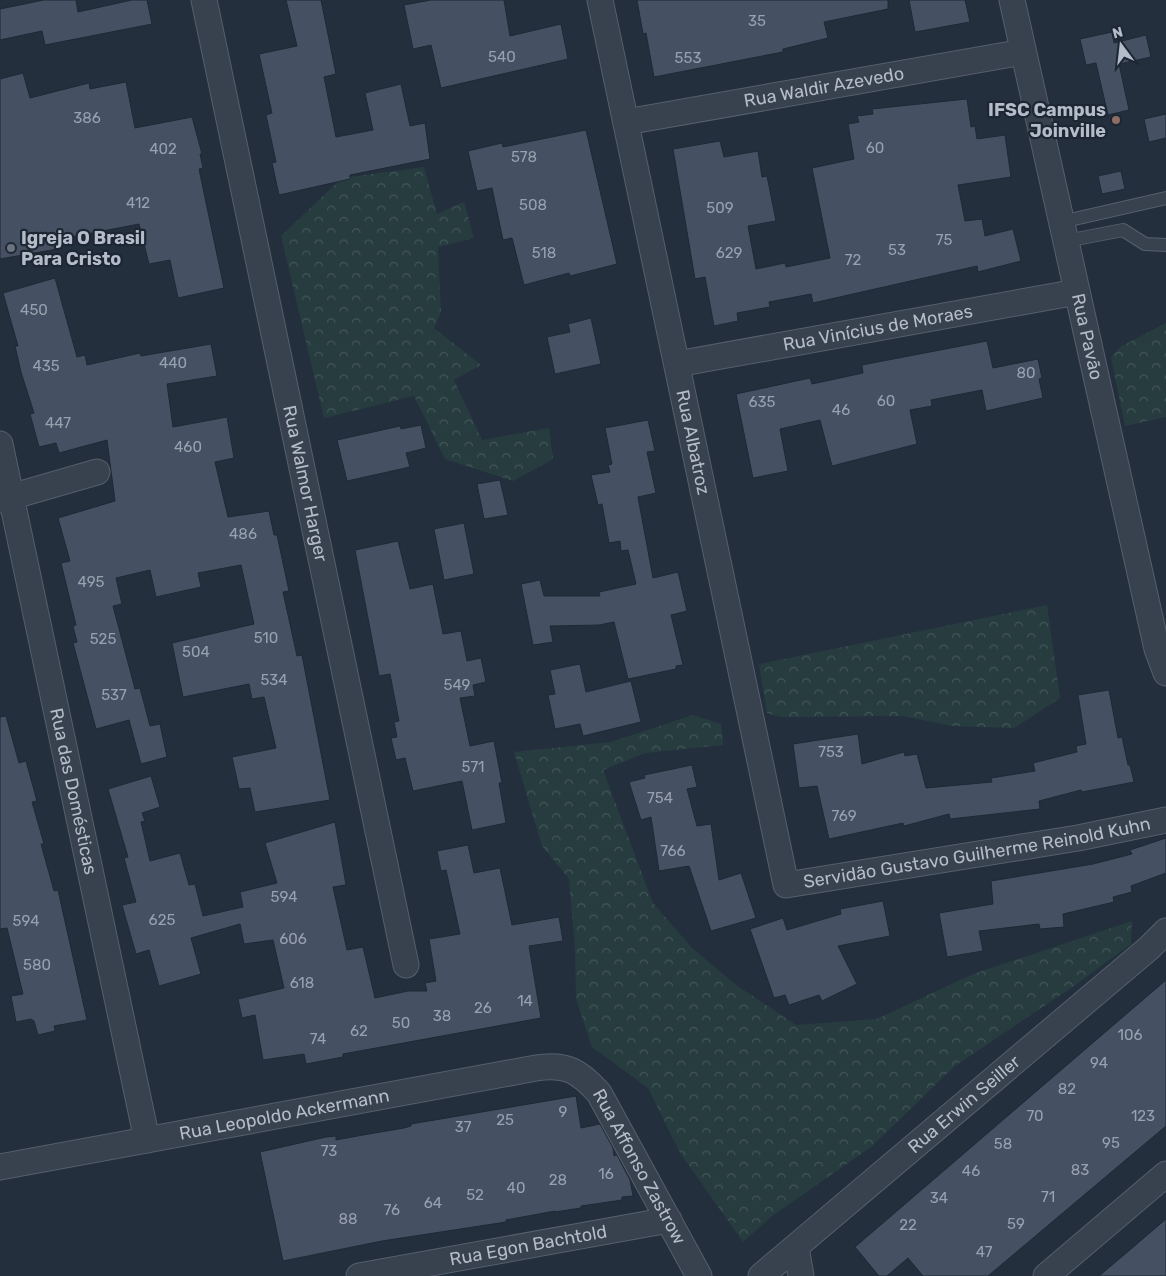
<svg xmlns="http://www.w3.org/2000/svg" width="1166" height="1276" viewBox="0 0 1166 1276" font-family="Rubik,sans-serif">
	<defs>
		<pattern id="forest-crowns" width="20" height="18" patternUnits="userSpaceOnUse" patternTransform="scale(1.25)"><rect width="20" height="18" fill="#263c3f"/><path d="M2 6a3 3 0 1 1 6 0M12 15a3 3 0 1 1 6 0" fill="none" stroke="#435659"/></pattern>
	</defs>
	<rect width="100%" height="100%" fill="#242f3e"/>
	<path fill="url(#forest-crowns)" d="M424 167 437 214 464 202 474 238 438 247 441 312 434 328 481 365 454 380 482 440 549 428 553 459 513 481 445 459 414 396 324 418 281 236 342 178Z
		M1166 323V417L1125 426 1111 357 1120 347Z
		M1047 605 1060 698 1014 728 952 726 903 716 780 717 767 713 759 664Z
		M693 715 721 724 723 745 645 753 603 770 653 903 692 948 736 985 796 1025 877 1019 973 974 1132 921 1131 944 1077 984 955 1066 871 1147 772 1216 743 1242 680 1153 648 1088 592 1047 576 999 575 949 569 879 542 846 514 752 611 742Z"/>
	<path fill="#455162" stroke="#1f2835" d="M44 0H76L78 12 132 0H147L152 24 45 45 42 31 0 40V9Z
		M286 0H321L336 74 324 77 336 137 373 130 365 93 401 84 410 126 425 123 430 159 350 175V179L279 195 272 163 276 162 266 115 272 113 259 54 297 46Z
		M431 0H504L510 36 561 24 568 59 441 88 431 45 413 49 404 5Z
		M637 0H888V9L824 22 828 38 783 49V52L654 77 646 33 643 34Z
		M909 0H965L970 22 915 32Z
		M1112 32 1114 43 1146 35 1151 57 1119 64 1129 110 1108 115 1096 63 1086 65 1080 39Z
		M23 73 30 98 89 83 90 89 126 82 135 128 192 117 202 154H200L203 168 199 169 224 288 178 298 170 260 149 264 139 224 61 239 63 248 0 259V79Z
		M967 99 971 127 975 126 977 139 1005 135 1011 177 958 185 965 221 982 219 985 236 1013 229 1021 261 978 272 977 266 813 303 811 294 769 302 770 307 737 313 738 321 714 326 705 277 695 279 673 149 720 141 724 157 758 151 762 177 767 176 776 221 748 226 756 269 785 263 786 267 830 258 812 168 854 159 848 124 859 122 857 116 873 114 872 109Z
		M1166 114V138L1149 142 1144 119Z
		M586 130 617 264 570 276 569 273 524 285 512 238 503 240 492 188 477 191 468 151 502 143 503 147Z
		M1121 171 1125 189 1102 194 1098 176Z
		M55 278 77 357 85 355 87 365 140 353 141 356 211 344 217 376 167 384 173 427 227 417 234 458 215 462 228 517 269 511 274 535H277L289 591 283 592 297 656 302 655 330 800 255 812 250 788 239 789 232 757 276 748 264 697 252 699 249 684 183 697 172 643 254 624 241 565 198 573 201 587 156 597 150 570 116 578 122 604 113 606 135 689 140 688 150 726 160 724 167 757 141 764 129 720 96 729 73 643 77 642 73 626 76 625 61 563 70 561 58 518 115 501 107 440 59 453 56 443 39 447 30 414 34 413 21 372 15 346H18L3 293Z
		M591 318 601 364 555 374 547 337 570 332 568 324Z
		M987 341 993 368 1038 359 1042 378 1039 379 1043 398 986 411 982 390 931 400 932 406 910 410 917 444 832 466 820 420 780 429 788 471 753 478 736 394 810 378 812 384 863 373 862 365Z
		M648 420 655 451 647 452 656 493 638 497 653 578 678 572 687 611 671 615 683 665 676 666V669L628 679 614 622 599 625 550 626 553 642 533 645 521 584 540 580 544 596H600L599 592 636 584 628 550 621 551 620 541 609 543 602 504 598 505 591 475 610 472 608 465 612 464 605 428Z
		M421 425 426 448 406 453 410 467 347 481 337 440 400 426 401 429Z
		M500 480 508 515 484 519 477 484Z
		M464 523 474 574 444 580 434 529Z
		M398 541 410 589 433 584 443 634 461 631 467 661 481 658 486 682 473 685 475 696 460 698 470 746 494 741 502 783H499L506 823 472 830 462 781 413 791 405 758 396 760 391 738 397 737 394 722 399 721 390 674 379 676 355 550Z
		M580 664 586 692 631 681 641 722 583 736 580 724 555 729 548 695 555 694 550 670Z
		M1109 690 1118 738 1122 737 1128 765H1130L1134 782 1082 792 1081 790 1039 801 1040 809 950 819 949 814 904 826 903 823 829 839 817 786 799 788 793 744 858 734 862 764 904 752 905 756 917 754 926 788 992 782 991 778 1035 771 1033 763 1077 752 1076 746 1086 744 1078 695Z
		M6 716 19 763 26 761 37 801 32 802 44 844H41L54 891 58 890 87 1020 54 1026 55 1031 38 1035 34 1021 31 1019 16 1022 11 996 23 994 7 928 0 929V717Z
		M692 765 697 787 687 789 697 826 711 824 719 880 741 873 756 918 711 931 689 866 659 871 651 817 641 820 629 782 645 778 644 775Z
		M151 776 160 807 142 813 145 821 141 822 150 861 180 853 189 885 195 884 203 916 243 907 240 892 277 883 265 843 335 822 346 885 333 887 347 950 363 947 375 998 408 991H427L425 983 436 981 429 939 460 934 446 870 441 871 437 851 468 845 474 873 500 868 512 925 559 917 563 941 529 946 541 1018 343 1054V1057L306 1064 304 1054 263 1060 255 1015 242 1018 238 999 284 988 273 940 244 944 240 924 191 938 201 974 159 986 149 950 136 954 122 905 136 902 124 858 128 857 108 789Z
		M1166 838V873L1131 886 1132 892 1113 897 1114 902 1063 914 1064 927 1040 929 1039 924 979 931 983 951 947 957 939 913 993 904 991 881 1093 864 1132 854 1130 850Z
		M883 901 890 936 838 946 857 984 822 1001 819 995 789 1005 785 995 774 998 750 929 783 918 787 930 841 914 840 909Z
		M1166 980V1126L988 1276H923L908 1258 887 1276H879L855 1247Z
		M576 1096 581 1128 600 1124 613 1148 614 1156 617 1155 630 1180 633 1196 622 1197V1200L581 1206V1208L555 1212V1211L506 1220V1222L382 1241 283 1261 260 1152 326 1137 336 1136V1140L363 1135 404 1128 411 1126V1124Z
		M1166 1219V1276H1099L1131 1249Z"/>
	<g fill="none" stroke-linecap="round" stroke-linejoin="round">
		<g stroke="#565f6c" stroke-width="14">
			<path id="service" d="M1061 222 1166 198
				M1066 241 1123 230 1145 244 1166 245"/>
		</g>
		<g stroke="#565f6c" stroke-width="27">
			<g id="minor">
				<path id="s1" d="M204 0 406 965"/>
				<path id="s2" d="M600 0 786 885 1078 838 1166 820"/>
				<path id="s3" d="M1012 0 1157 649 1166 673"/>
				<path id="s4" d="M626 122 1023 52"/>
				<path id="s5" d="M677 364 1077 292"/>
				<path id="s6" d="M0 444 147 1140"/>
				<path d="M0 500 97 472"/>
				<path id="s7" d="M0 1167 536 1068C566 1063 579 1071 599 1093L699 1276"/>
				<path d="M796 1247 801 1276"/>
				<path id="s8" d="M359 1276 669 1220"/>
				<path id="s9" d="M761 1276 1149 948 1166 931"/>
				<path d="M1046 1276 1166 1174"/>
			</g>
		</g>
		<use href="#service" stroke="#38414e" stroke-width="12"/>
		<use href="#minor" stroke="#38414e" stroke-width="25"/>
	</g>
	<circle fill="#8d6e63" stroke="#1d2633" stroke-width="2" cx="1116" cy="120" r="5"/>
	<circle fill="#6b7280" stroke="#1d2633" stroke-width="2" cx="11" cy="248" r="5"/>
	<g text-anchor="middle" stroke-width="4.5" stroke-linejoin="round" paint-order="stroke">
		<g font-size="15" fill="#98a1af">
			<text x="757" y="26">35</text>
			<text x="502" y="62">540</text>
			<text x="688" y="63">553</text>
			<text x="87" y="123">386</text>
			<text x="875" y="153">60</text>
			<text x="163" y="154">402</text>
			<text x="524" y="162">578</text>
			<text x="138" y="208">412</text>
			<text x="533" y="210">508</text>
			<text x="720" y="213">509</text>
			<text x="944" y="245">75</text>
			<text x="897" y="255">53</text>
			<text x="544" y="258">518</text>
			<text x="729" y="258">629</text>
			<text x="853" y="265">72</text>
			<text x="34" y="315">450</text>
			<text x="173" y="368">440</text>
			<text x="46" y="371">435</text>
			<text x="1026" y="378">80</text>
			<text x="886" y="406">60</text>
			<text x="762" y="407">635</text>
			<text x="841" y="415">46</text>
			<text x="58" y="428">447</text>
			<text x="188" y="452">460</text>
			<text x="243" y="539">486</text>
			<text x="91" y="587">495</text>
			<text x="266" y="643">510</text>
			<text x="103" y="644">525</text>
			<text x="196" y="657">504</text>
			<text x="274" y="685">534</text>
			<text x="457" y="690">549</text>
			<text x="114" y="700">537</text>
			<text x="831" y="757">753</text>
			<text x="473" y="772">571</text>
			<text x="660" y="803">754</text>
			<text x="844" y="821">769</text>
			<text x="673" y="856">766</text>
			<text x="284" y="902">594</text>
			<text x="162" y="925">625</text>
			<text x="26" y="926">594</text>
			<text x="293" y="944">606</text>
			<text x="37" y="970">580</text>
			<text x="302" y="988">618</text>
			<text x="525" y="1006">14</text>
			<text x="483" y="1013">26</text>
			<text x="442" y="1021">38</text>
			<text x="401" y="1028">50</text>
			<text x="359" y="1036">62</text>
			<text x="1130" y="1040">106</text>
			<text x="318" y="1044">74</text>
			<text x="1099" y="1068">94</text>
			<text x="1067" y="1094">82</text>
			<text x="563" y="1117">9</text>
			<text x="1035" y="1121">70</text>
			<text x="1143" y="1121">123</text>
			<text x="505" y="1125">25</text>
			<text x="463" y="1132">37</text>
			<text x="1111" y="1148">95</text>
			<text x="1003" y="1149">58</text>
			<text x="329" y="1156">73</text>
			<text x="1080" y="1175">83</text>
			<text x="971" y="1176">46</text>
			<text x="606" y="1179">16</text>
			<text x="558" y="1185">28</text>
			<text x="516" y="1193">40</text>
			<text x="475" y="1200">52</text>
			<text x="1048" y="1202">71</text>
			<text x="939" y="1203">34</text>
			<text x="433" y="1208">64</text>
			<text x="392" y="1215">76</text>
			<text x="348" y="1224">88</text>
			<text x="1016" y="1229">59</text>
			<text x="908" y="1230">22</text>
			<text x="984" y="1257">47</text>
		</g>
		<g font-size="18" fill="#b4bcc9" stroke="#1d2633">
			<text dy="6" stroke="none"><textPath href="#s4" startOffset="201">Rua Waldir Azevedo</textPath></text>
			<text dy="6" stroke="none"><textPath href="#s5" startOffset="204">Rua Vinícius de Moraes</textPath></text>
			<text dy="6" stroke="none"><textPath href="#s3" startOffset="345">Rua Pavão</textPath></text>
			<text dy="6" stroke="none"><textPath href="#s2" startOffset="452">Rua Albatroz</textPath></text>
			<text dy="6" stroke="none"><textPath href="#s1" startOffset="494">Rua Walmor Harger</textPath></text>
			<text dy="6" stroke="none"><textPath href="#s6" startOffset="355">Rua das Domésticas</textPath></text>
			<text dy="6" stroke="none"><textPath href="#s2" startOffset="1098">Servidão Gustavo Guilherme Reinold Kuhn</textPath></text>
			<text dy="6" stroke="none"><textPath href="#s9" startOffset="266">Rua Erwin Seiller</textPath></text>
			<text dy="6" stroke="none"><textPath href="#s7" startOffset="289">Rua Leopoldo Ackermann</textPath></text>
			<text dy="6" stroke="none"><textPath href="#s7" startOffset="701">Rua Affonso Zastrow</textPath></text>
			<text dy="6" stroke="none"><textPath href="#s8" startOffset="172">Rua Egon Bachtold</textPath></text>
		</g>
		<g font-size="18" font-weight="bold" fill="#b4bcc9" stroke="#1d2633" text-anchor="end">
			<text x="1106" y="116">IFSC Campus<tspan x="1106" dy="21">Joinville</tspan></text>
			<text x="21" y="244" text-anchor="start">Igreja O Brasil<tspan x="21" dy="21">Para Cristo</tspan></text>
		</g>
	</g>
	<g transform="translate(1121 45) rotate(345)" stroke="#1d2633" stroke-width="4" paint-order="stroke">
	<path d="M0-4L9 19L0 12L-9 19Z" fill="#b4bcc9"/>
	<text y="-8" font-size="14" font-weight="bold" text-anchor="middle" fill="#b4bcc9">N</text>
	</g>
</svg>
